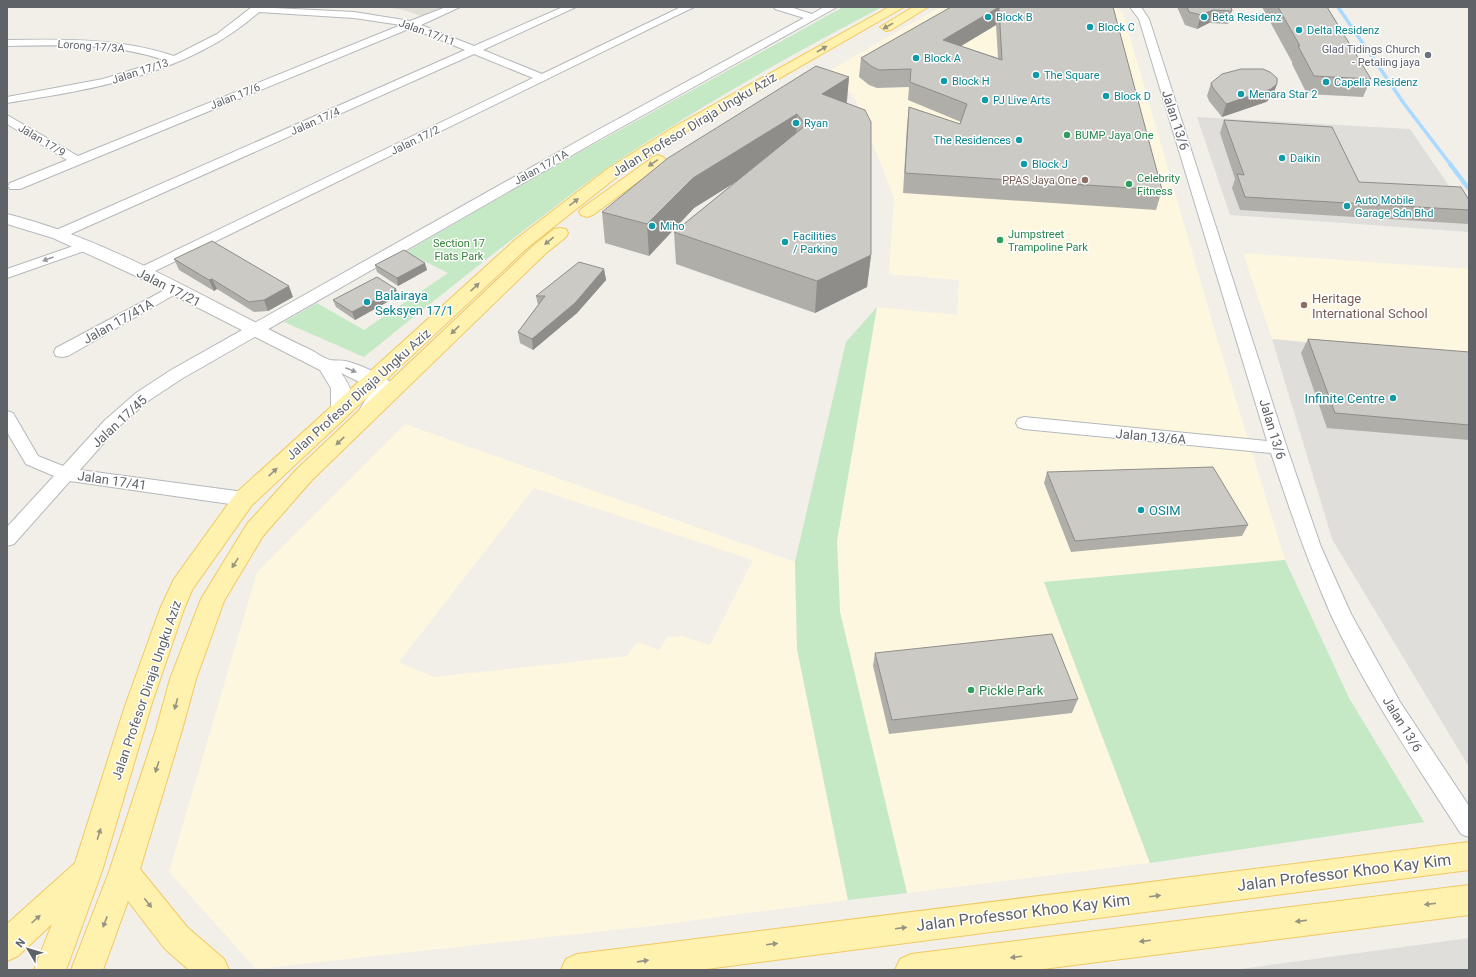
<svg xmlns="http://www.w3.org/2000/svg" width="1476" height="977" viewBox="0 0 1476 977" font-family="Roboto,sans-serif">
	<rect width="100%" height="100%" fill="#f1efe8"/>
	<path fill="#fef7e0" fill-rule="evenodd" d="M940 7H1116L1123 13 1217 338 1285 560 1044 582 1150 863 907 893 840 612 837 540 877 307 957 315 959 280 889 274 894 198 855 98 829 71Z
		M1243 253 1469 269V357L1272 339Z
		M405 424 795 562 797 649 848 900 651 926 256 969 169 872 257 572ZM534 488 753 560 710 645 682 636 668 637 659 650 637 642 627 656 434 677 399 662Z"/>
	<path fill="#e0deda" d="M1197 117 1410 129 1469 215V232L1230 215Z
		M1272 339 1469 357V767L1332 539Z
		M1469 938V970H1233Z"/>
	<path fill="#e1ded6" d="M385 7H443L421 16 404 10Z"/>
	<path fill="#c5e8c5" d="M843 7H882C788 56 695 109 607 168 588 181 570 195 552 209 488 257 426 307 364 357L284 322 317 303 364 330 448 273 406 252 553 167Z
		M877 307 837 541 840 612 907 893 848 900 797 649 795 562 846 342Z
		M1285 560 1349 698 1424 822 1150 863 1044 582Z"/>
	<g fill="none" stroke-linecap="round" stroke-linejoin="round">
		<path stroke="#aadaff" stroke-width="3.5" d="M1338 7 1405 105 1451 165"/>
		<path stroke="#aadaff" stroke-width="4.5" d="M1450 164 1469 189"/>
		<g stroke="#b5b8bc" stroke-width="2">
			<path id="street" d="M252 7 354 12 410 21 446 7H460L421 25 474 46 563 7H576L483 50 542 74 681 7H694L147 275H137L135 272 137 269 533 78 474 54 64 237H54L52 234 54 231 465 50 411 28 20 189H10L8 186 10 183 67 160 7 124V115L78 156 401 25 354 18 259 12C189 74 96 89 7 103V97L103 79 164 60C115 43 59 45 7 46V40C63 39 121 38 174 56L217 34Z
				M774 7H790L812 14 824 7H837L602 138 183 378 148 401 116 429 80 470 244 492 250 494 253 499 250 504 244 506 70 481 14 544 7 546V527L54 476 26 464 7 432V411L13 413 38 456 63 466 104 421 136 393 171 370 594 132 804 18 775 9Z
				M1130 7H1141L1149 19 1287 448 1321 547 1351 614 1400 702 1469 806V837L1461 834C1415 763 1367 692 1331 615 1308 562 1289 508 1271 453L1024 429 1018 427 1016 423 1018 419 1024 417 1267 441 1139 19Z
				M85 242 90 243 92 246 90 249 7 278V269Z
				M174 285 179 286 181 289 179 292 68 356 62 357 56 356 54 352 56 348Z"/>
		</g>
		<g stroke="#b6babf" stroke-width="2">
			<path id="secondary" d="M7 214C115 241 211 303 311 350 317 353 323 358 330 360 335 361 340 360 345 361 356 363 387 376 393 385L391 393 375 418 368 420 361 418 358 413 372 388 341 373C350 385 357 399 348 413L341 415 334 413 331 408V388L320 370 136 276 53 238 7 224Z"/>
		</g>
		<g stroke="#f2c960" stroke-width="2">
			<path id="primary" d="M889 7H904L684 133 618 176 527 248 252 505 192 590 184 609 151 706 102 871 66 970H34L52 924 18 956 7 961V924L75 863 125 706 160 609 174 579 236 493 515 240 606 170 674 127Z
				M913 7H928L891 30 886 31 880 27Z
				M658 155 663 157 666 160 663 163 593 215 587 217 581 215 579 212 581 209 653 157Z
				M560 228 566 229 568 233 566 237 545 254 312 480 263 536 224 601 196 679 182 730 140 869 187 927 224 959 229 970H189L165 949 128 901 103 970H71L109 872 156 730 170 679 201 599 247 524 296 470 533 246 554 229Z
				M1469 842V870L699 970H561L566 959 577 954Z
				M1469 885V915L1035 970H895L900 959 911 954Z"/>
		</g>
		<use href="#street" fill="#fff" fill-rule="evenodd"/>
		<use href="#secondary" fill="#fff" fill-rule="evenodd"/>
		<use href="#primary" fill="#fff2af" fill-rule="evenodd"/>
	</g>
	<path fill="#afaea9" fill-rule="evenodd" d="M951 7H1113L1162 190 1156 210 903 193 907 126 909 107 960 124 961 122 908 100 909 87 877 88 869 85 859 77 861 58ZM996 25 998 58 961 46Z
		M1177 7H1231L1232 11 1228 24 1209 23 1197 29 1185 25Z
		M1262 7H1327L1371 79 1363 97 1307 94 1292 64V62Z
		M849 77 847 103 871 255 867 287 815 313 676 264 674 232 736 182 694 208 649 256 605 243 602 212Z
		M1211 83 1277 84 1272 97 1266 102 1222 117 1209 101 1207 96Z
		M1224 120 1359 182 1469 200V222L1468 224 1240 210 1232 188 1235 179 1220 133Z
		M174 259 293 297 268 311 254 312 217 289 214 291 179 270Z
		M375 265 427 270 398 286 377 272Z
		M604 269 606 280 577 313 533 350 520 343 518 332 538 305 536 296Z
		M396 289 398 296 355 320 336 307 333 300Z
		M1308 339 1469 352V440L1327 428 1301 353Z
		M1047 472 1248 525 1242 536 1071 552 1044 483Z
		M875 653 1078 699 1072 713 889 734 873 666Z"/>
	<path fill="#8f8d8a" d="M999 7 996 25 941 58 943 40Z
		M1213 10 1209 23 1197 29 1201 15Z
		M849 77 846 106 822 94Z
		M1277 84 1272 97 1266 102 1222 117 1226 104Z
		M797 114 796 144 694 208 649 256 647 224 693 178Z
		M871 255 867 287 815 313 817 281Z
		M425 263 427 270 398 286 397 278Z
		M604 269 606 280 577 313 533 350 532 339Z
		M212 279 217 289 214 291 209 280Z
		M289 286 293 297 268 311 264 300Z
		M396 289 398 296 355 320 352 312Z"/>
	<path fill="#cccac5" stroke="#8f8d8a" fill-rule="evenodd" d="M951 7H1113L1162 190 905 173 909 107 960 124 967 104 910 82 911 69 879 70 871 66 861 58ZM999 7 1002 60 943 40Z
		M1187 7H1231L1232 11 1213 10 1201 15 1189 12Z
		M1278 7H1327L1371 79 1314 76 1298 46H1300Z
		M816 66 849 77 822 94 865 110 871 122V255L817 281 674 232 806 125 797 114 693 178 647 224 602 212 668 158Z
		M1241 69H1263L1270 72 1277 78V84L1271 89 1226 104 1213 88 1211 83 1222 74Z
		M1224 120 1332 127 1359 182 1461 187 1469 200V210L1245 197 1237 174 1244 175Z
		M212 241 289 286 264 300 249 302 212 279 209 280 174 259Z
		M404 250 425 263 397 278 375 265Z
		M579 262 604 269 575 303 532 339 518 332 545 296H536Z
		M377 277 396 289 352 312 333 300Z
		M1308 339 1469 352V425L1335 413Z
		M1213 467 1248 525 1075 541 1047 472Z
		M1052 634 1078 699 892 720 875 653Z"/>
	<defs><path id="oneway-solid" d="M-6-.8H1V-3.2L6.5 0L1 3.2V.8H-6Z"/></defs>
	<g fill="#979581">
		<use href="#oneway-solid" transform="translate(888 26) rotate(151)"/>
		<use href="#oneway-solid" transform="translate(822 49) rotate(-30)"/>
		<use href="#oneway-solid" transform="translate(653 163) rotate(145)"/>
		<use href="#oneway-solid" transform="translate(574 202) rotate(-38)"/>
		<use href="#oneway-solid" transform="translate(549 241) rotate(141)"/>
		<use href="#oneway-solid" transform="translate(475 287) rotate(-43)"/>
		<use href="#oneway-solid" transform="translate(455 330) rotate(136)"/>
		<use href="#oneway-solid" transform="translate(340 441) rotate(136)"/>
		<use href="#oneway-solid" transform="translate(273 472) rotate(-43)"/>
		<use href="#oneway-solid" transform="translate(235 563) rotate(122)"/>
		<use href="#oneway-solid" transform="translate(176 704) rotate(105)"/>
		<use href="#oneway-solid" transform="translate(157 767) rotate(108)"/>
		<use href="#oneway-solid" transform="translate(99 834) rotate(-73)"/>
		<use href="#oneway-solid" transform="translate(1155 896) rotate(-7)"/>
		<use href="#oneway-solid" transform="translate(148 903) rotate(52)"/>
		<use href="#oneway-solid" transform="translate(1430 904) rotate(173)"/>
		<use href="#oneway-solid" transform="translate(36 919) rotate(-42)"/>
		<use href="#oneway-solid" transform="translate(1301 921) rotate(173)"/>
		<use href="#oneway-solid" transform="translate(105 922) rotate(111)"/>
		<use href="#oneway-solid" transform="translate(901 928) rotate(-7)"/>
		<use href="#oneway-solid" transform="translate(1145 941) rotate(173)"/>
		<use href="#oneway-solid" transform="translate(772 944) rotate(-7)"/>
		<use href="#oneway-solid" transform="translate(1016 957) rotate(173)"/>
		<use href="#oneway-solid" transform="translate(643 961) rotate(-8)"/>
	</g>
	<g fill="#979a9d">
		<use href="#oneway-solid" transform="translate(48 259) rotate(160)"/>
		<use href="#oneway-solid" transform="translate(351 370) rotate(22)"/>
	</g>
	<g fill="#0f9aa8" stroke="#fff" stroke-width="1.5">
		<circle cx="988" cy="17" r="4"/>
		<circle cx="1204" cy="17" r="4"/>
		<circle cx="1090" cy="27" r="4"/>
		<circle cx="1299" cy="30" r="4"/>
		<circle cx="916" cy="58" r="4"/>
		<circle cx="1036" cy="75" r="4"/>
		<circle cx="944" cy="81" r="4"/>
		<circle cx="1326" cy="82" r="4"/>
		<circle cx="1241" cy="94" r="4"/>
		<circle cx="1106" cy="96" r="4"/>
		<circle cx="985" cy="100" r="4"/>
		<circle cx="796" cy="123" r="4"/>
		<circle cx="1019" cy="140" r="4"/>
		<circle cx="1282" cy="158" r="4"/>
		<circle cx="1024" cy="164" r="4"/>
		<circle cx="1347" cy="206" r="4"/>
		<circle cx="652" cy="226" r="4"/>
		<circle cx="785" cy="242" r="4"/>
		<circle cx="367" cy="302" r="4"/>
		<circle cx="1393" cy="398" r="4"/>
		<circle cx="1141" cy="510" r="4"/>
	</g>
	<circle fill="#6b7280" stroke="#fff" stroke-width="1.5" cx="1428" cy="55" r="4"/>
	<g fill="#2e9e5b" stroke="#fff" stroke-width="1.5">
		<circle cx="1067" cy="135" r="4"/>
		<circle cx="1129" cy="184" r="4"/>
		<circle cx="1000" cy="240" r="4"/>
		<circle cx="971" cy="690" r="4"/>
	</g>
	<g fill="#8d6e63" stroke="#fff" stroke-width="1.5">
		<circle cx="1085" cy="180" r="4"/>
		<circle cx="1304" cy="305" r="4"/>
	</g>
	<g text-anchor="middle" stroke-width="3" stroke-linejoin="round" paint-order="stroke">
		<g font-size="11" fill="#0d838f" stroke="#fff" text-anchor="start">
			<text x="996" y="21">Block B</text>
			<text x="1212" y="21">Beta Residenz</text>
			<text x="1098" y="31">Block C</text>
			<text x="1307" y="34">Delta Residenz</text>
			<text x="924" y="62">Block A</text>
			<text x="1044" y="79">The Square</text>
			<text x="952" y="85">Block H</text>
			<text x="1334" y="86">Capella Residenz</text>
			<text x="1249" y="98">Menara Star 2</text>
			<text x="1114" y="100">Block D</text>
			<text x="993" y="104">PJ Live Arts</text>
			<text x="804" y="127">Ryan</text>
			<text x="1011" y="144" text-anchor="end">The Residences</text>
			<text x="1290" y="162">Daikin</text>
			<text x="1032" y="168">Block J</text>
			<text x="1355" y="204">Auto Mobile<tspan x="1355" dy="13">Garage Sdn Bhd</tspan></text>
			<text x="660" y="230">Miho</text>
			<text x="793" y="240">Facilities<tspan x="793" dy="13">/ Parking</tspan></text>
		</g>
		<g font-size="11" fill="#5f6368" stroke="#fff">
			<text transform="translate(427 32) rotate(20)" y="4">Jalan 17/11</text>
			<text transform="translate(91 46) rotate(4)" y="4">Lorong 17/3A</text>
			<text transform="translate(140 71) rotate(-18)" y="4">Jalan 17/13</text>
			<text transform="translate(235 96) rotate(-22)" y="4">Jalan 17/6</text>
			<text transform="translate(315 121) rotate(-24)" y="4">Jalan 17/4</text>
			<text transform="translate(42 140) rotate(31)" y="4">Jalan 17/9</text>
			<text transform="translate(415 140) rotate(-26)" y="4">Jalan 17/2</text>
			<text transform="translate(541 167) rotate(-29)" y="4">Jalan 17/1A</text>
		</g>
		<g font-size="11" fill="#5b616d" stroke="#fff" text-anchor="end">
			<text x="1420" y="53">Glad Tidings Church<tspan x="1420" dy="13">- Petaling jaya</tspan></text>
		</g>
		<g font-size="11" fill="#27864d" stroke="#fff" text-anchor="start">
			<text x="1075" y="139">BUMP Jaya One</text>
			<text x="1137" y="182">Celebrity<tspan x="1137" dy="13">Fitness</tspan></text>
			<text x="1008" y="238">Jumpstreet<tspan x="1008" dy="13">Trampoline Park</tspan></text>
		</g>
		<g font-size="11" fill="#785e54" stroke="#fff" text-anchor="end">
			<text x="1077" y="184">PPAS Jaya One</text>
		</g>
		<g font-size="11" fill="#348238" stroke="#fff">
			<text x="459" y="247">Section 17<tspan x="459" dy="13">Flats Park</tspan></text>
		</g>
		<g font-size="13" fill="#5f6368" stroke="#fff">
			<text transform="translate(1176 120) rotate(72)" y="5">Jalan 13/6</text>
			<text transform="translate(694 124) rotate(-31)" y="5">Jalan Profesor Diraja Ungku Aziz</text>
			<text transform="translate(169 287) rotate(27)" y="5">Jalan 17/21</text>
			<text transform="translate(118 321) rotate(-29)" y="5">Jalan 17/41A</text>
			<text transform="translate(358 394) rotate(-42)" y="5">Jalan Profesor Diraja Ungku Aziz</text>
			<text transform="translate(119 421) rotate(-43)" y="5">Jalan 17/45</text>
			<text transform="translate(1273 429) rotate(73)" y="5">Jalan 13/6</text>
			<text transform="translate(1151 436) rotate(5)" y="5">Jalan 13/6A</text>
			<text transform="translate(112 480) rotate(8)" y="5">Jalan 17/41</text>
			<text transform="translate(146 690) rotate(-71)" y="5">Jalan Profesor Diraja Ungku Aziz</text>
			<text transform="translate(1403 724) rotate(58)" y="5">Jalan 13/6</text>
		</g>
		<g font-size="13" fill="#0d838f" stroke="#fff" text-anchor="start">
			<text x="375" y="300">Balairaya<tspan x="375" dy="15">Seksyen 17/1</tspan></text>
			<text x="1385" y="403" text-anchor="end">Infinite Centre</text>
			<text x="1149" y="515">OSIM</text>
		</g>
		<g font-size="13" fill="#785e54" stroke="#fff" text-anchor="start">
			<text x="1312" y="303">Heritage<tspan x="1312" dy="15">International School</tspan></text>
		</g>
		<g font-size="13" fill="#27864d" stroke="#fff" text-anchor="start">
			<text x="979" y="695">Pickle Park</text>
		</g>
		<g font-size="16" fill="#5f6368" stroke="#fff">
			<text transform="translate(1344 872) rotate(-7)" y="6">Jalan Professor Khoo Kay Kim</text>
			<text transform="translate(1023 912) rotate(-7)" y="6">Jalan Professor Khoo Kay Kim</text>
		</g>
	</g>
	<rect width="1476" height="977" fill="none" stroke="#5f6368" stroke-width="16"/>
	<g transform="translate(28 949) rotate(308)" stroke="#ffffff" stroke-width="3" paint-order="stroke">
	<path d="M0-3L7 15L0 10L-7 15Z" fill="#5f6368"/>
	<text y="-6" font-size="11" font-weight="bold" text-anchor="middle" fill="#5f6368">N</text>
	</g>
</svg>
